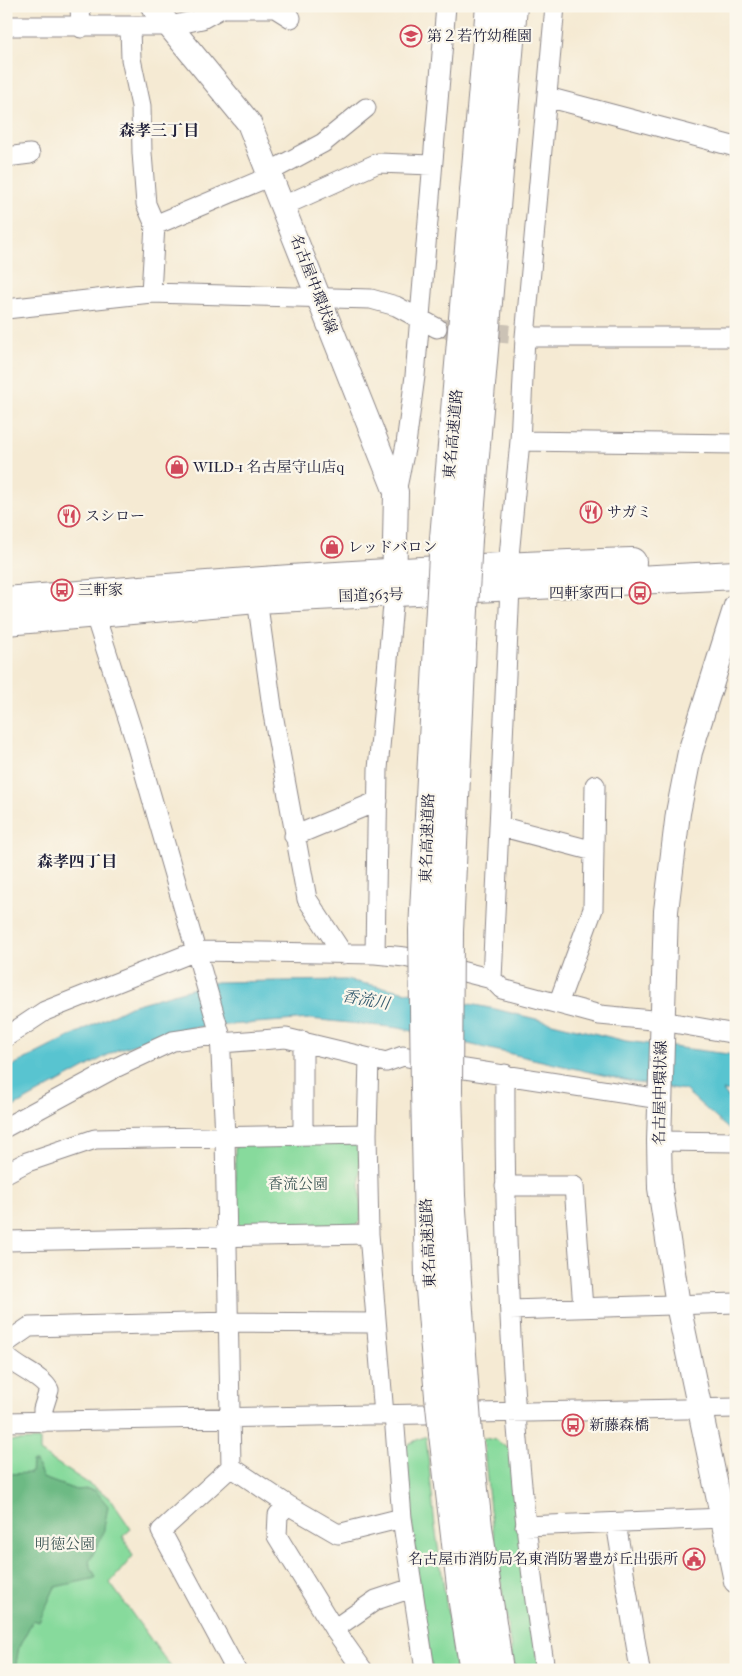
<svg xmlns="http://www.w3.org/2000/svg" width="742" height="1676" viewBox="0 0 742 1676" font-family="'IM FELL French Canon','Noto Serif JP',serif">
	<rect width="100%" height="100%" fill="#fbf7ec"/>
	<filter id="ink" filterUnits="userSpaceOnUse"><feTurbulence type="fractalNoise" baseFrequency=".02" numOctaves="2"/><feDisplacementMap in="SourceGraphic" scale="10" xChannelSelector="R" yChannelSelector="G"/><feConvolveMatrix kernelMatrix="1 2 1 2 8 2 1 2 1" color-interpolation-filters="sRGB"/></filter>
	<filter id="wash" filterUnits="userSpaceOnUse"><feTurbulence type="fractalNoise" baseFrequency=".0096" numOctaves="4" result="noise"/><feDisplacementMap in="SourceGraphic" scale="20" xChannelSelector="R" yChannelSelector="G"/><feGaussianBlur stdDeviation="1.12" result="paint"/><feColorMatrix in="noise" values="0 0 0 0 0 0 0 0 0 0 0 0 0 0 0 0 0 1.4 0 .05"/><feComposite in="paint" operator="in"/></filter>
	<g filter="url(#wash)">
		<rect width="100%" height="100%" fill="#f5ead3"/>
		<path fill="#87da9c" stroke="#547e6c" d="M355 1141 359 1144 361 1221 357 1225 238 1227 235 1223V1147L237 1143Z
			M426 1436 435 1526 456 1670H432L418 1579 404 1451 408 1444Z
			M483 1438 496 1440 512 1451 539 1670H514L490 1510Z
			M40 1440V1452L109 1497 131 1529 123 1536 133 1556 110 1583 173 1670H6V1441Z"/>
		<path fill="#6dba84" stroke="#486e60" d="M32 1462H36L43 1478 76 1490 88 1489 96 1491 108 1506 103 1534 89 1562 96 1578 55 1587 39 1622 33 1620 19 1647 15 1669 6 1670V1474L31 1473Z"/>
		<path fill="#58c4d0" stroke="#3d7386" d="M346 980 495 1009 626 1041 736 1055V1092L723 1091 736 1107V1136L685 1090 637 1083 399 1028 310 1019 187 1028 117 1050 6 1111V1069L130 1006 216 982Z"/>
	</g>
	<g filter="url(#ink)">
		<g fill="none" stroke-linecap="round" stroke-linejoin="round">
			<path stroke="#cbc2b5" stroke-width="19" stroke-dasharray="19 9" stroke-linecap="butt" d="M437 328 509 334"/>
			<g stroke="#8c8687" stroke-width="21">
				<path id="minor" d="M80 6 81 28
					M555 6 525 337 520 441 508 567 510 588 492 979 502 989 600 1015 662 1021 736 1034
					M6 26H170L202 19 222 8H275L291 18
					M130 28 131 59 141 106 142 153 146 204 155 225 151 293
					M547 97 736 147
					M6 157 30 154
					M269 172 323 143 366 108
					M283 206 378 163 432 165
					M155 225 271 176
					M6 309 151 293 371 299 396 306 437 328
					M525 337H736
					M520 441 736 444
					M396 492 406 444 415 376 446 6
					M257 599 273 714 307 899 343 954
					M94 612 135 740 220 1034 225 1136 231 1467 161 1531 236 1670
					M499 826 594 851
					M294 836 378 801
					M375 954 378 769 394 594
					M558 1004 593 909 595 785
					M6 1037 45 1011 196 951 375 954 405 957 492 979
					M303 1041V1135
					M221 1043 286 1038 386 1062 403 1056 465 1069 660 1099
					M369 1058 367 1134 369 1234 384 1415
					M505 1074C504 1273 514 1473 545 1670
					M6 1127 113 1069 173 1041 220 1034
					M659 1141 736 1142
					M6 1173 27 1162 95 1139 367 1134
					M505 1186H574L583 1308
					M6 1241 369 1234
					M510 1310 736 1303
					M6 1343 29 1327 229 1322 375 1323
					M6 1356C18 1369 42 1376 49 1390L43 1409V1422
					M394 1415 402 1518 425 1670
					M6 1422 736 1408
					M231 1467 288 1505 338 1534 402 1518
					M288 1505 278 1515 277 1536 334 1629
					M616 1523 640 1670
					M525 1526 724 1518
					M363 1670 334 1629 376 1600 412 1588"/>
			</g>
			<g stroke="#8c8687" stroke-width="26">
				<path id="major" d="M153 6 249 123 396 492 394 592
					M736 606 690 752 678 813 666 911 659 1141 660 1188 678 1305 736 1581"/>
			</g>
			<g stroke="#8c8687" stroke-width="30">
				<path id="highway" d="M444 538 490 6
					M468 539 513 6
					M6 601C214 583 423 568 632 562
					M6 621 257 599 736 575
					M423 930 438 645
					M449 931 462 645
					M425 1088 429 1278 439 1396
					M448 1091 451 1196 465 1397
					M443 1434 463 1603 474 1670
					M468 1435 478 1527 499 1670"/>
			</g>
			<use href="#minor" stroke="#fff" stroke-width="19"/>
			<use href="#major" stroke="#fff" stroke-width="24"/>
			<use href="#highway" stroke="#fff" stroke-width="28"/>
			<g stroke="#8c8687" stroke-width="30" stroke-linecap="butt">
				<path id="highway-bridge" d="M438 645 444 538
					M462 645 468 539
					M423 930 425 1088
					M448 1091 449 931
					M439 1396 443 1434
					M465 1397 468 1435"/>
			</g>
			<use href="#highway-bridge" stroke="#fff" stroke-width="28"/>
		</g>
	</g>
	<defs>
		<g id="school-ring" transform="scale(1.125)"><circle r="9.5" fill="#fbf7ec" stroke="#d1495b" stroke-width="1.5"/><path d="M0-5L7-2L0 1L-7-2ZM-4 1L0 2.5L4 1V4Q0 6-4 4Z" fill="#d1495b"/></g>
		<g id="shop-ring" transform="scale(1.125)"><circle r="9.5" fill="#fbf7ec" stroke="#d1495b" stroke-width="1.5"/><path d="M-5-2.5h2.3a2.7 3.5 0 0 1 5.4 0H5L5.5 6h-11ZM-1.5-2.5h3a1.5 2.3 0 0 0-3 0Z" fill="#d1495b"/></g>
		<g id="restaurant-ring" transform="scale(1.125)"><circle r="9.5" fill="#fbf7ec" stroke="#d1495b" stroke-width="1.5"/><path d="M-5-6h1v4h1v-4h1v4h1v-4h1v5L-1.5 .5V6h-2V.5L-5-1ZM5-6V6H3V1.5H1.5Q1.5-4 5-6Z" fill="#d1495b"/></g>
		<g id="bus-ring" transform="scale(1.125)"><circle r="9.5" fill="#fbf7ec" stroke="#d1495b" stroke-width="1.5"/><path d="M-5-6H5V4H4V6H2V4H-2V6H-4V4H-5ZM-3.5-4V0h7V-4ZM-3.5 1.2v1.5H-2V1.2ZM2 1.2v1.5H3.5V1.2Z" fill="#d1495b"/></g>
		<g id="civic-ring" transform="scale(1.125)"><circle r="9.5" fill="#fbf7ec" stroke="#d1495b" stroke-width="1.5"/><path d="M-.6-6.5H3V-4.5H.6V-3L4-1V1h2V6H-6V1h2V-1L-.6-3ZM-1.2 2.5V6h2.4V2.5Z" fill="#d1495b"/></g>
	</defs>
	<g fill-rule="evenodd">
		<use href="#school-ring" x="411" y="36"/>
		<use href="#shop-ring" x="177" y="467"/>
		<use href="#restaurant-ring" x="591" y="512"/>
		<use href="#restaurant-ring" x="69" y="516"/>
		<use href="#shop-ring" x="332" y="547"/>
		<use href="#bus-ring" x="62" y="590"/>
		<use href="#bus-ring" x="640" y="593"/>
		<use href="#bus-ring" x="573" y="1425"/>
		<use href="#civic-ring" x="694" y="1559"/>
	</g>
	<g text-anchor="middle" stroke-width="4.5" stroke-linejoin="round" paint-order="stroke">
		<g font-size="15" fill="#22223b" stroke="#fbf7ec" text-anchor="start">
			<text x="427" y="41">第２若竹幼稚園</text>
			<text x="193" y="472">WILD-1 名古屋守山店q</text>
			<text x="607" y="517">サガミ</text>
			<text x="85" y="521">スシロー</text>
			<text x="348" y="552">レッドバロン</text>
			<text x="78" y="595">三軒家</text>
			<text x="624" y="598" text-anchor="end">四軒家西口</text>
			<text x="589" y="1430">新藤森橋</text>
			<text x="678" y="1564" text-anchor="end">名古屋市消防局名東消防署豊が丘出張所</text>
		</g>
		<g font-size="15" fill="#22223b" stroke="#fbf7ec">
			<text transform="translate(314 284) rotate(69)" y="5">名古屋中環状線</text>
			<text transform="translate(453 434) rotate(-85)" y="5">東名高速道路</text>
			<text transform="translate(371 595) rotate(-2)" y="5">国道363号</text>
			<text transform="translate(427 838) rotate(-88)" y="5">東名高速道路</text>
			<text transform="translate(660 1093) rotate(-89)" y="5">名古屋中環状線</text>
			<text transform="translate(428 1243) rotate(-93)" y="5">東名高速道路</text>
		</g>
		<g font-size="15" fill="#405958" stroke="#fbf7ec">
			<text x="298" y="1189">香流公園</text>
			<text x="65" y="1549">明徳公園</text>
		</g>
		<g font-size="16" font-weight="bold" fill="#22223b" stroke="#fbf7ec">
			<text x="159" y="136">森孝三丁目</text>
			<text x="77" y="867">森孝四丁目</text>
		</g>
		<g font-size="16" font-style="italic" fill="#355b6f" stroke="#fbf7ec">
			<text transform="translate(366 999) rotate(10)" y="6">香流川</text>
		</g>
	</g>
	<rect width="742" height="1676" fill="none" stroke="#fbf7ec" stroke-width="25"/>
</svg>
